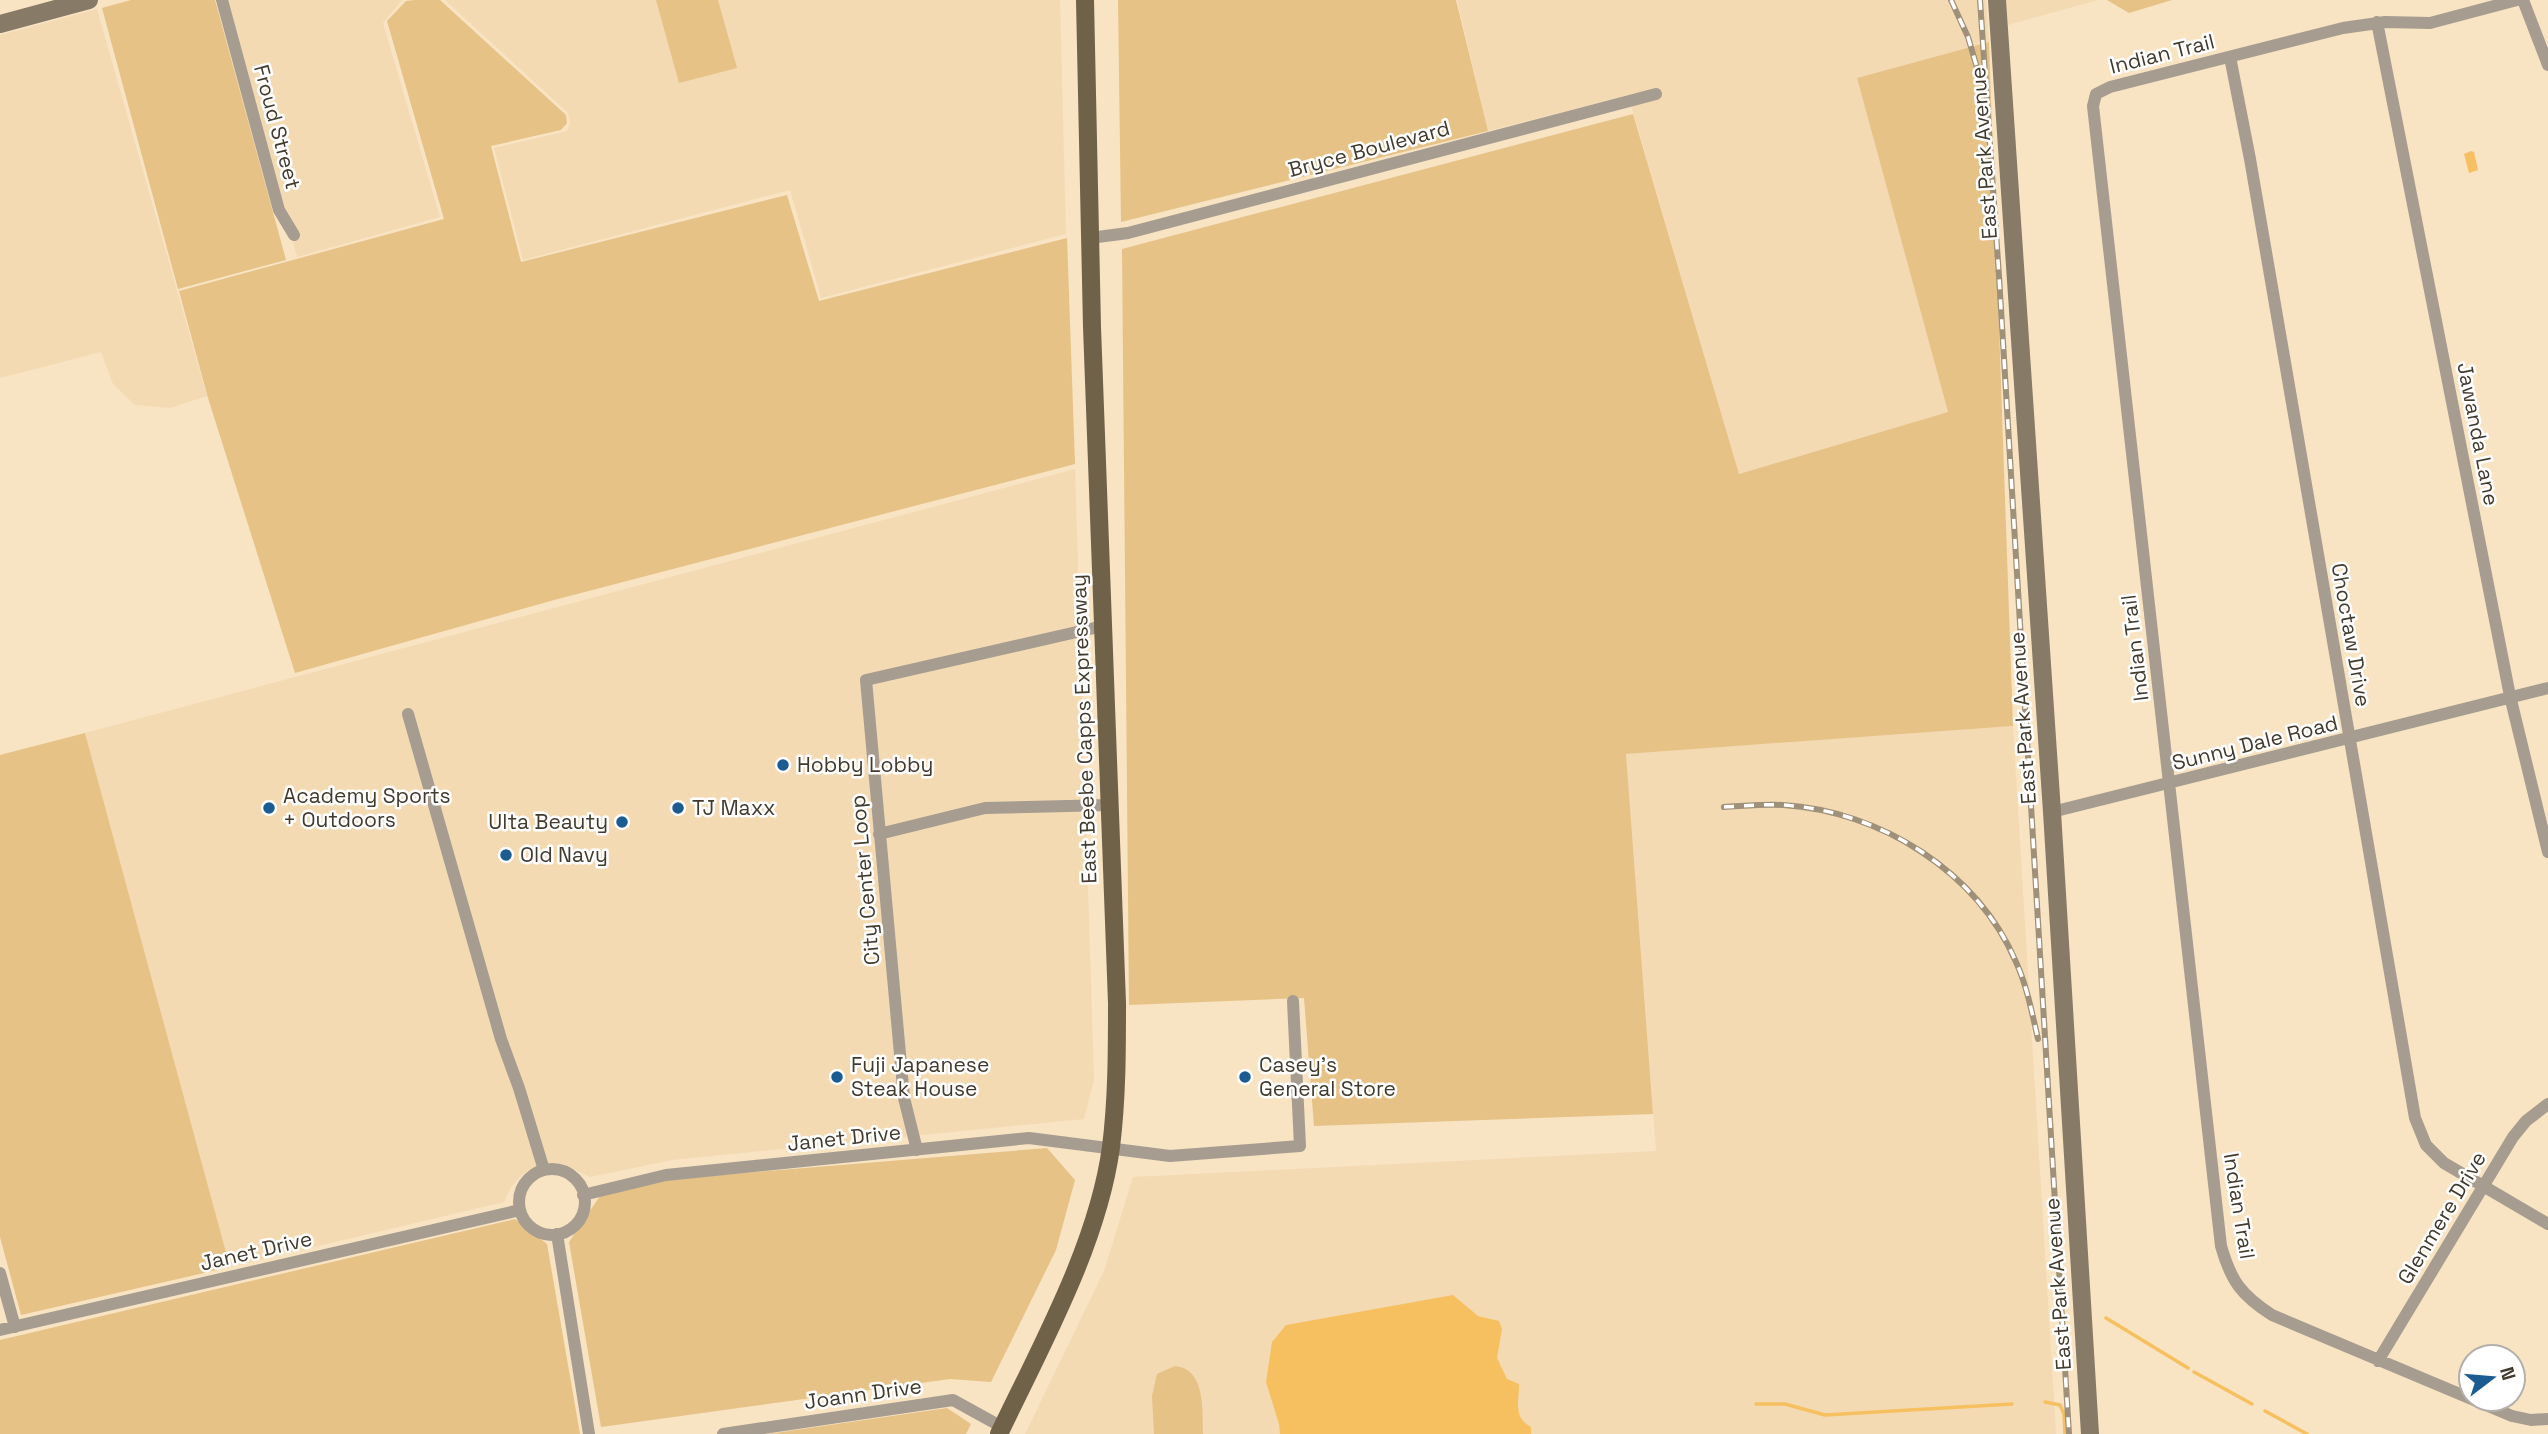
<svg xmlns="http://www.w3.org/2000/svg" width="2548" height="1434" viewBox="0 0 2548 1434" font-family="'Space Grotesk',sans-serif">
	<rect width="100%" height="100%" fill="#f8e3c3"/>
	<path fill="#f3dab3" d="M226 0H402L383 23 440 217 297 257Z
		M445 0H1060L1066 234 821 298 790 190 523 260 494 148 567 131 570 123 568 113Z
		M1457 0H1986L1989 42 1857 78 1948 412 1739 474 1628 95 1488 131Z
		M2006 0H2098L2008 25Z
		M97 9 207 396 170 408 135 405 113 384 101 352 0 378V35Z
		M1075 469 1094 1080 1084 1119 672 1160 590 1177 560 1163 539 1165 523 1174 511 1187 504 1202 230 1267 85 733Z
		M2013 726 2056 1434H1025L1104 1271 1133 1177 1656 1151 1626 754Z"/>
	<path fill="#e6c287" d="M131 0H215L286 260 178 289 102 8Z
		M415 0H440L566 115 567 123 561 130 491 146 521 262 787 195 819 301 1067 238 1075 464 554 600 295 673 208 398 179 291 444 219 387 21 406 1Z
		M656 0H718L737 68 679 83Z
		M1118 0H1456L1488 131 1121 222Z
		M2107 0H2172L2129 13Z
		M1989 42 2013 726 1626 754 1653 1114 1314 1126 1304 998 1129 1005 1122 249 1633 114 1739 474 1948 412 1857 78Z
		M85 733 230 1267 21 1315 0 1237V755Z
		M1047 1148 1075 1180 1056 1250 991 1382 950 1379 601 1427 569 1242 600 1196 670 1179Z
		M515 1219 547 1244 580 1434H0V1340Z
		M1175 1366C1206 1369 1202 1410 1203 1434H1154L1152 1396 1157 1374Z
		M947 1408 971 1424 966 1434H768Z"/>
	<path fill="#f6c061" d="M2471 151 2474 152 2478 170 2469 173 2464 154Z
		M1453 1295 1478 1316 1499 1321 1502 1329 1497 1358 1507 1379 1519 1384C1519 1403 1513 1417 1531 1427V1434H1280L1279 1424 1266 1382 1272 1342 1286 1325Z"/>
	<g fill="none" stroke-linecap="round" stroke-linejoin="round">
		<path stroke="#f6c061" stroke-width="3.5" d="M2106 1318 2188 1368
			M2194 1372 2252 1404
			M2045 1402 2060 1405 2064 1414 2065 1434
			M1756 1404H1785L1825 1415 2012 1404
			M2265 1411 2307 1434"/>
		<path stroke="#a69d90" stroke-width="12" d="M222 0 279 210 294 235
			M2517 0 2430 23 2385 22 2343 28 2110 87 2096 94 2093 106 2221 1246C2231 1281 2241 1295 2272 1315L2512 1416 2531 1420 2548 1419
			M2523 0 2548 65
			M2377 22 2510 696 2548 852
			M2230 57 2250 159 2415 1118 2426 1145 2444 1163 2548 1224
			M1090 238 1128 233 1656 94
			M408 714 501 1039 519 1088 544 1170
			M2052 812 2548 688
			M879 834 985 808 1110 805
			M917 1150 904 1098 866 680 1103 626
			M519 1202a33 33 0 1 1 66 0a33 33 0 1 1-66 0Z
			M583 1195 666 1175 1029 1138 1170 1156 1300 1146 1293 1001
			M557 1234 589 1434
			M0 1273 15 1327
			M0 1330 520 1210
			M2378 1361 2513 1137 2526 1121 2548 1104
			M723 1434 953 1400 1002 1427"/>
		<path stroke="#877a66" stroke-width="18" d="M1997 0 2052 812 2090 1434
			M0 24 89 0"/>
		<path stroke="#706149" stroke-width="18" d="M999 1434C1041 1346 1098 1244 1111 1147 1117 1099 1117 1051 1117 1003L1092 327 1085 0"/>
		<g stroke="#9f9079" stroke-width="6">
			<path id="rail" d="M1951 0 1968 37 1978 71
				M1980 0 1999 276 2069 1434
				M1724 807C1744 806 1764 804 1783 805 1880 811 1977 871 2016 962 2027 986 2032 1013 2038 1039"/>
		</g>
		<use href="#rail" stroke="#fff" stroke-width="3.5" stroke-dasharray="10" stroke-linecap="butt"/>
	</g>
	<g fill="#1b5d92" stroke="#fff" stroke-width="2.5">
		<circle cx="783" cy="765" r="7"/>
		<circle cx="269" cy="808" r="7"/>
		<circle cx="678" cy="808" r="7"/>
		<circle cx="622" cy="822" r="7"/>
		<circle cx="506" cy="855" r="7"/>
		<circle cx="837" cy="1077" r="7"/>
		<circle cx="1245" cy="1077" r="7"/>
	</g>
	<g text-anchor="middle" stroke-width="5" stroke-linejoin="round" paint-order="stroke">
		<g font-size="21" fill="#423a2d" stroke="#fff">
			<text transform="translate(2162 54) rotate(-14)" y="7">Indian Trail</text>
			<text transform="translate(277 127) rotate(75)" y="7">Froud Street</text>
			<text transform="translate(1369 149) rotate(-15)" y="7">Bryce Boulevard</text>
			<text transform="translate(1984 153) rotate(-94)" y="7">East Park Avenue</text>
			<text transform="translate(2478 434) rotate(79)" y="7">Jawanda Lane</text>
			<text transform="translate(2351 635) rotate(80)" y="7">Choctaw Drive</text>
			<text transform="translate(2135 648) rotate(-97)" y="7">Indian Trail</text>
			<text transform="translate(2023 718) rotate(-94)" y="7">East Park Avenue</text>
			<text transform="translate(1084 729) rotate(-92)" y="7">East Beebe Capps Expressway</text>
			<text transform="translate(2255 743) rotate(-14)" y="7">Sunny Dale Road</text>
			<text transform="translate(865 880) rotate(-95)" y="7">City Center Loop</text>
			<text transform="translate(844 1138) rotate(-6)" y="7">Janet Drive</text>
			<text transform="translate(2239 1206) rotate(81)" y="7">Indian Trail</text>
			<text transform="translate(2442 1218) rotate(-59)" y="7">Glenmere Drive</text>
			<text transform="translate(256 1251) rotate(-13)" y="7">Janet Drive</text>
			<text transform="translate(2058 1284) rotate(-94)" y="7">East Park Avenue</text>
			<text transform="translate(863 1394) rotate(-8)" y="7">Joann Drive</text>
		</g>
		<g font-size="21" fill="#423a2d" stroke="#fff" text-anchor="start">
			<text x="797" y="772">Hobby Lobby</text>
			<text x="283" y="803">Academy Sports<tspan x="283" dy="24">+ Outdoors</tspan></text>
			<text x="692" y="815">TJ Maxx</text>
			<text x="608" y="829" text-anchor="end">Ulta Beauty</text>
			<text x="520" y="862">Old Navy</text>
			<text x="851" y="1072">Fuji Japanese<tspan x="851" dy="24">Steak House</tspan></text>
			<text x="1259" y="1072">Casey's<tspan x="1259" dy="24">General Store</tspan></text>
		</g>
	</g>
	<g transform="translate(2492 1378) rotate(74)"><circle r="33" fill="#ffffff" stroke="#b3b0ab" stroke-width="2"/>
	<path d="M0-5L12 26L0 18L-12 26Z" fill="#1b5d92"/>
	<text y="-10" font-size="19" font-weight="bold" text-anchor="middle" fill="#423a2d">N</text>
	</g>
</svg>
